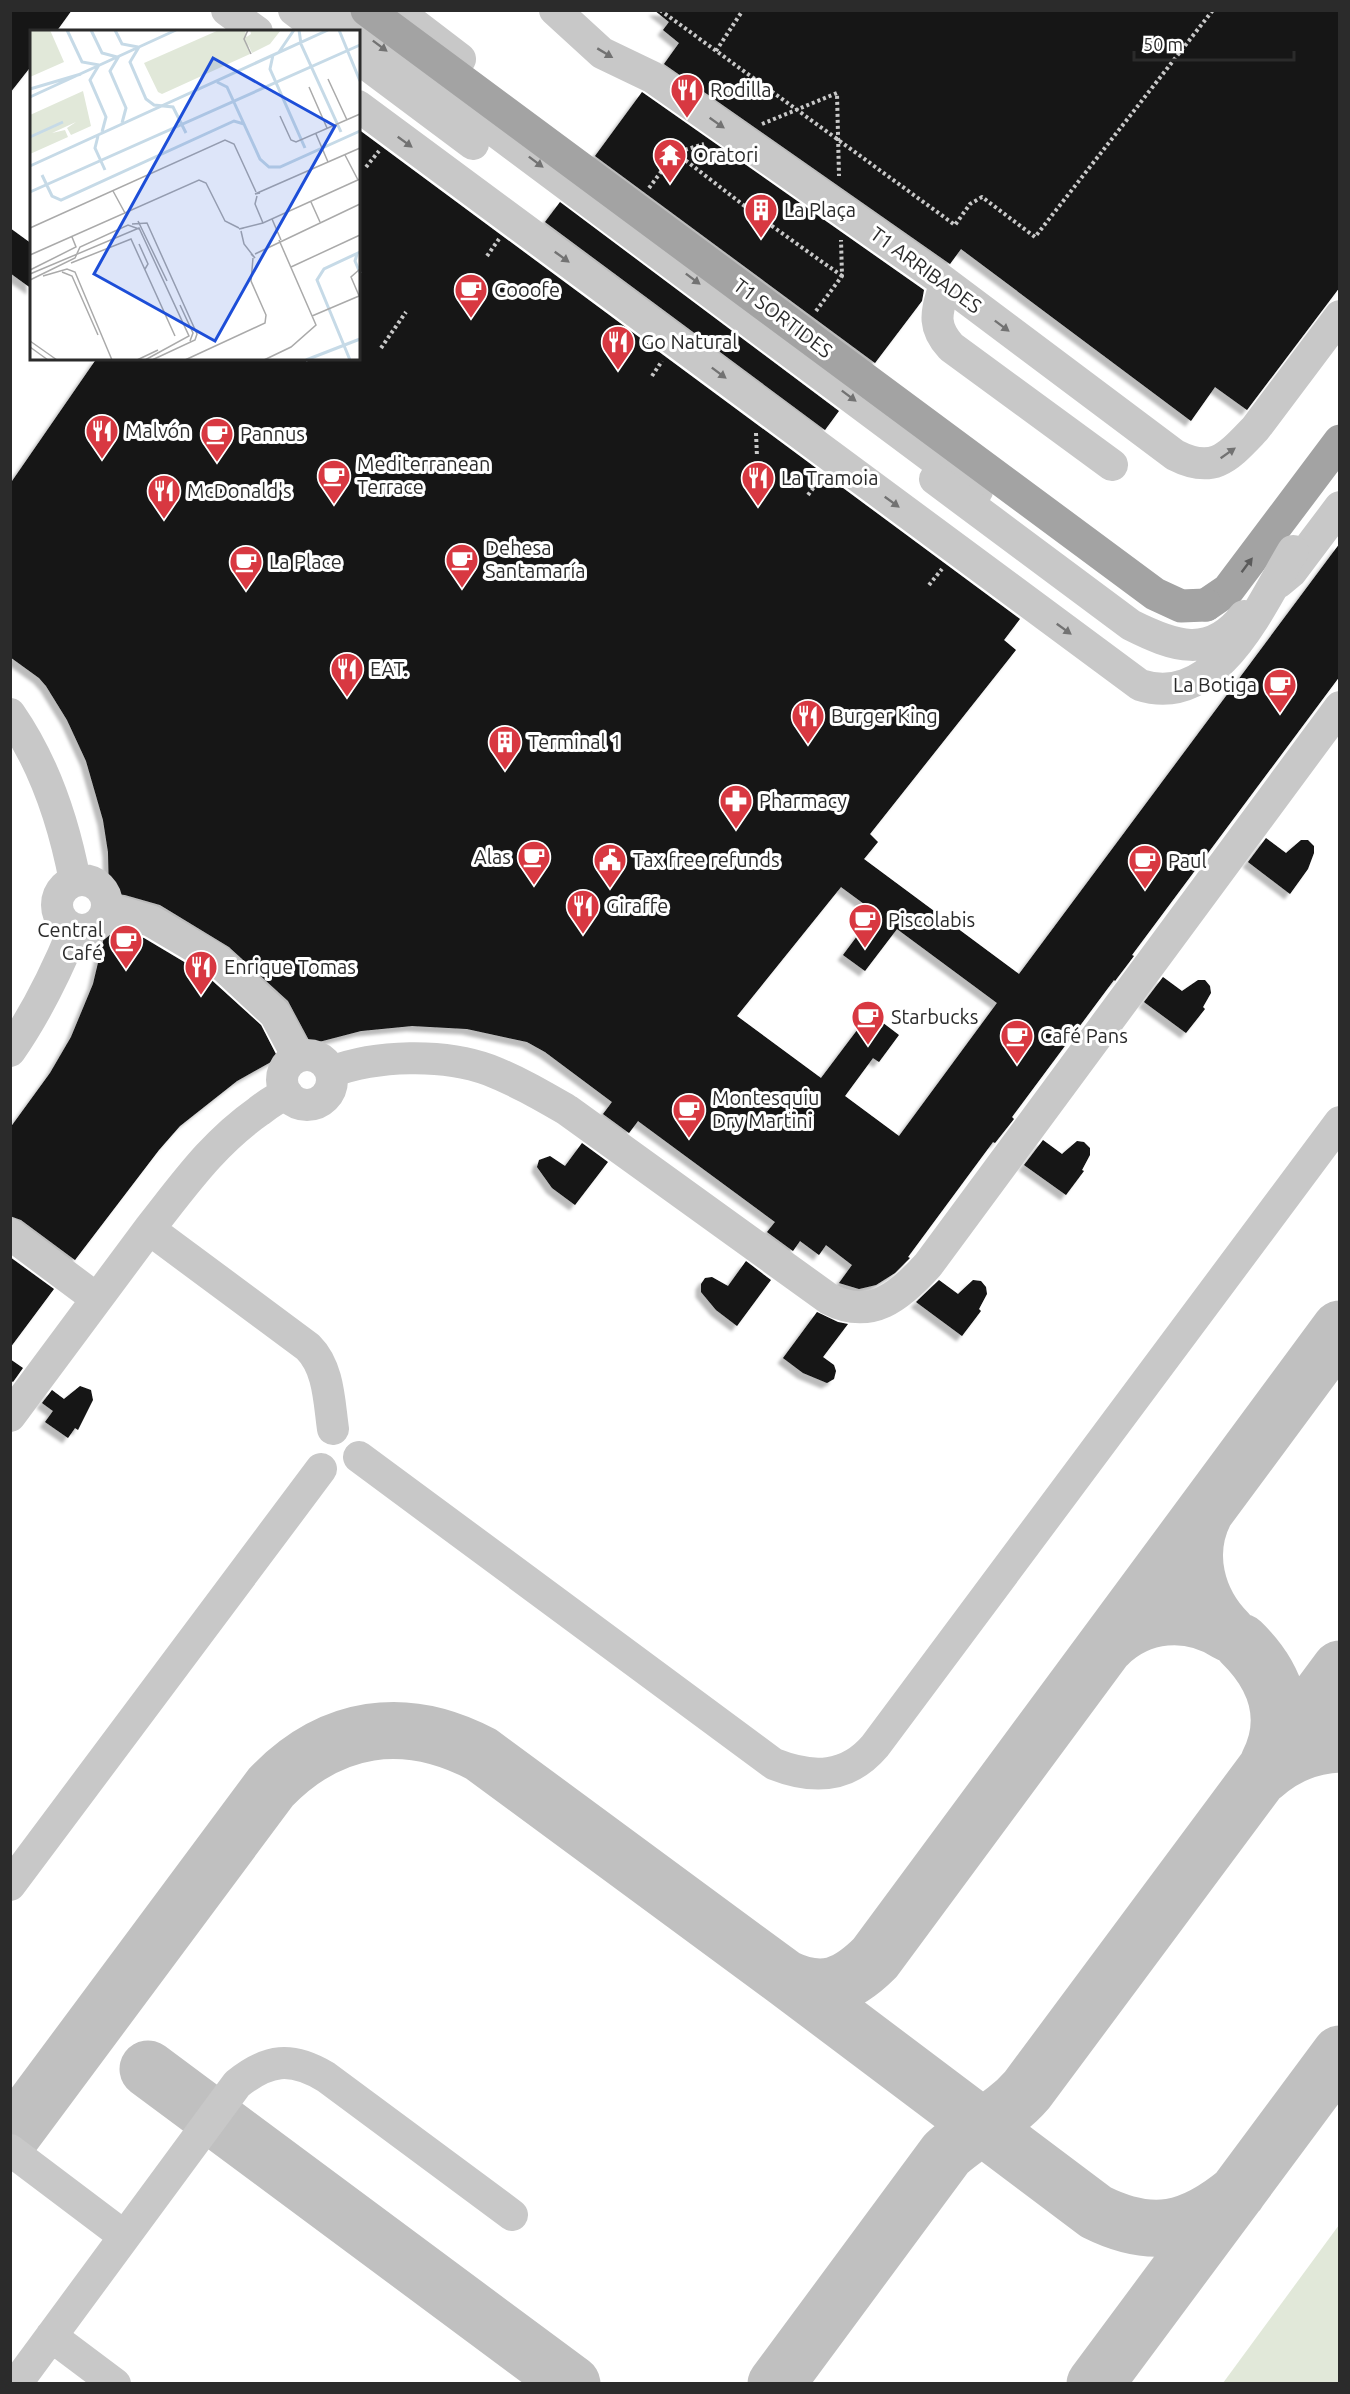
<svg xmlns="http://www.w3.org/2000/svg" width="1350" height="2394" viewBox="0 0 1350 2394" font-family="Ubuntu,sans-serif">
	<defs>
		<filter id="shadow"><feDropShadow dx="-5.5" dy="5.5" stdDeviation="1.5" flood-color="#0004"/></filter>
	</defs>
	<rect width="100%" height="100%" fill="#fff"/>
	<path fill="#e1e8d9" d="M1339 2225V2383H1223Z"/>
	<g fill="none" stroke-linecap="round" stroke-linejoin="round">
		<path stroke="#c0c0c0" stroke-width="57" d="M1241 1642C1276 1676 1292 1718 1268 1764
			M1107 1645C1140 1612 1189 1608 1228 1633 1196 1601 1184 1553 1205 1512
			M1262 1776C1284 1756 1310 1745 1340 1744
			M785 1978C823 1996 847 1986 875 1958L1340 1329
			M148 2069 572 2384
			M10 2138 271 1787C331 1725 405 1714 481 1754L785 1978 1096 2212C1152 2240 1191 2231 1238 2192
			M776 2384 946 2154C972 2130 1004 2117 1027 2090L1340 1669
			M1095 2384 1340 2054"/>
	</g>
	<path fill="#121212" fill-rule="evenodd" filter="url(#shadow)" d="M10 10H72L56 32H32V65L10 93Z
		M654 10H1340V287L1247 410 1215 387 1191 421 961 249 950 264 664 64 679 43 663 30 669 22Z
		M642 92 924 290 922 301 875 363 595 156Z
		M358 129 1020 619 1004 640 1016 650 870 834 878 842 864 859 1019 974 1340 543V676L1132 955 1134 956 1115 981 1114 980 1012 1117 1014 1119 995 1143 993 1142 908 1257 910 1258 895 1273 876 1285 859 1289 839 1283 852 1265 826 1245 819 1255 800 1241 793 1251 767 1232 775 1222 638 1121 629 1133 603 1114 612 1102 545 1052 527 1042 467 1029 412 1026 361 1031 311 1044 288 1001 229 947 160 905 125 895 109 893 108 852 103 820 86 761 67 720 46 686 39 678 10 657V484L97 358H358ZM841 887 875 912 843 955 865 971 897 929 997 1003 899 1136 845 1096 873 1058 879 1062 899 1035 870 1013 821 1078 737 1016Z
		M560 202 839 411 825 430 545 222Z
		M10 228 32 244V289L10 273Z
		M1266 838 1286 853 1301 840H1308L1314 846V853L1308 869 1290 894 1248 862Z
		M106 929 144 938 206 975 261 1025 278 1058 237 1081 180 1126 159 1150 75 1260 21 1220 10 1216V1128L50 1073 71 1037 93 984Z
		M1163 977 1182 991 1198 980H1205L1210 986 1211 993 1203 1007 1205 1009 1186 1033 1144 1002Z
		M1043 1140 1062 1154 1077 1141 1084 1142 1090 1148V1155L1082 1170 1084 1171 1066 1195 1024 1165Z
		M582 1143 608 1162 575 1205 552 1188 537 1167 539 1160 550 1156 565 1166Z
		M10 1257 54 1289 10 1348Z
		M746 1261 771 1280 737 1326 716 1310 701 1292V1284L705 1278 712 1277 728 1286Z
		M939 1280 958 1294 973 1280 981 1281 986 1287 987 1294 979 1309 981 1311 962 1336 916 1302Z
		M817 1312 838 1322 848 1324 823 1357 834 1365 836 1371 834 1379 827 1383 803 1373 783 1358Z
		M10 1359 23 1368 13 1382 10 1380Z
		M80 1386 91 1390 93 1400 78 1430 75 1428 68 1438 45 1422 53 1411 42 1403 52 1390 64 1399Z"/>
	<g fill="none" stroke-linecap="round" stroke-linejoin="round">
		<path stroke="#c8c8c8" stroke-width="4" stroke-dasharray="3 3" stroke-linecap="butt" d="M660 10 955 225 970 204 982 197 1035 237 1213 10
			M716 51 743 10
			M762 124 837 93 839 176
			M676 153 755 214 842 276
			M366 167 379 151
			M649 188 675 153 704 144
			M487 256 499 239
			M541 298 558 287
			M816 311 842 276 841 240
			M381 348 406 312
			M652 376 662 361
			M756 433 757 457
			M808 495 820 479
			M929 585 942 569"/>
		<path stroke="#c8c8c8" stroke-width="32" d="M227 10 257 32
			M294 10 323 32
			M333 10 977 491
			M396 10 460 59
			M555 10 602 53 652 77 939 278 1175 455C1214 475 1228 457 1255 429L1340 316
			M358 58 473 144
			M945 283C938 310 930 324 951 347L1112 465
			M1279 582 1291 572 1340 507
			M10 714C44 763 64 823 75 881
			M57 905a25 25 0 1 1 50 0a25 25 0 1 1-50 0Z
			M108 911 120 912 151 921 217 960 275 1014 298 1057
			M10 1051C37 1012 56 973 74 929
			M282 1080a25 25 0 1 1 50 0a25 25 0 1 1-50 0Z
			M331 1072C376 1055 443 1053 489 1070 517 1081 541 1095 567 1110L829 1299C871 1321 900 1296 928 1265L1340 707
			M149 1229C184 1185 212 1144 259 1111 268 1104 276 1098 287 1094
			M10 1234 97 1299
			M10 1416 149 1229 308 1347C329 1368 329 1401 333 1429
			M359 1457 774 1764C812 1779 847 1779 875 1746L1340 1122
			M10 1885 321 1469
			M10 2150 124 2236
			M51 2336 115 2384
			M16 2384 237 2084C268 2059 291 2056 326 2077L512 2215"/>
		<path stroke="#a3a3a3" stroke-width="33" d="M1206 605 1228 590 1340 441"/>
		<path stroke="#c8c8c8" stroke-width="32" d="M358 106 1140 685C1217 710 1261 604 1293 551
			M935 479 1131 625C1173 646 1210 660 1244 616"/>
		<path stroke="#a3a3a3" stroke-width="33" d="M367 10 1155 594 1181 606 1206 605"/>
	</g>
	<defs><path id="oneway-solid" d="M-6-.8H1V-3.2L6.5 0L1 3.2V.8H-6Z" transform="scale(1.5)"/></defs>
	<g fill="#727272">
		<use href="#oneway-solid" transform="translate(380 46) rotate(37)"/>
		<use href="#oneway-solid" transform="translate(605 53) rotate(31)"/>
		<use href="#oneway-solid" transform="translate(717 123) rotate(35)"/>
		<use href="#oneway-solid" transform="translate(405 142) rotate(36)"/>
		<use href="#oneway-solid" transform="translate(536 162) rotate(37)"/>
		<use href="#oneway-solid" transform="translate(562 257) rotate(36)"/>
		<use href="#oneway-solid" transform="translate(693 279) rotate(37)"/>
		<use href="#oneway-solid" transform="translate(1002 326) rotate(37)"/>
		<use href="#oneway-solid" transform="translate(719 373) rotate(37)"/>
		<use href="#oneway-solid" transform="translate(849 396) rotate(37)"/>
		<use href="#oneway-solid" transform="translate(1228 453) rotate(-35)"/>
		<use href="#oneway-solid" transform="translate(892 502) rotate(36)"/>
		<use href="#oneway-solid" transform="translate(1064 629) rotate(36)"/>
	</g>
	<use fill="#5b5b5b" href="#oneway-solid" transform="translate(1247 565) rotate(-53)"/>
	<defs>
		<g id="restaurant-pin" transform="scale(1.725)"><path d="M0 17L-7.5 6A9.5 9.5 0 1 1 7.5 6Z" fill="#d83841" stroke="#fff"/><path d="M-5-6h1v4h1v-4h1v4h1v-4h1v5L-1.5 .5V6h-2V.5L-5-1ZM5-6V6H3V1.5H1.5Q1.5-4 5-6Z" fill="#fff"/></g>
		<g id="temple-pin" transform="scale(1.725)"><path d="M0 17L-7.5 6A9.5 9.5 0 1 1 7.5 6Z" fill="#d83841" stroke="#fff"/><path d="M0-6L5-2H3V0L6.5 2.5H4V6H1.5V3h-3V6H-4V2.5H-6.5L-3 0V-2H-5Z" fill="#fff"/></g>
		<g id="building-pin" transform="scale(1.725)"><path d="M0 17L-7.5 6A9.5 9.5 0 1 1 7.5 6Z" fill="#d83841" stroke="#fff"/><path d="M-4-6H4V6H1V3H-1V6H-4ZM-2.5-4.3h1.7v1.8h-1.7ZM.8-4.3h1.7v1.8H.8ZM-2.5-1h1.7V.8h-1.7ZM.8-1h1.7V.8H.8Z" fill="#fff"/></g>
		<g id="cafe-pin" transform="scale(1.725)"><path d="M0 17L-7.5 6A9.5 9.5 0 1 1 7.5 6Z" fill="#d83841" stroke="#fff"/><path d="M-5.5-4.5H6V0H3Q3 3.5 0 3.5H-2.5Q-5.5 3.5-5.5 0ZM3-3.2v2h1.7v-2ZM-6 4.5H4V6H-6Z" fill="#fff"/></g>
		<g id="pharmacy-pin" transform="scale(1.725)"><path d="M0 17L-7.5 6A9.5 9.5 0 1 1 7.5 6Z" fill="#d83841" stroke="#fff"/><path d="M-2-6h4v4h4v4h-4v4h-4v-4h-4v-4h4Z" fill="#fff"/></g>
		<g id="civic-pin" transform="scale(1.725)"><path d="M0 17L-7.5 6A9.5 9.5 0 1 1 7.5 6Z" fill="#d83841" stroke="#fff"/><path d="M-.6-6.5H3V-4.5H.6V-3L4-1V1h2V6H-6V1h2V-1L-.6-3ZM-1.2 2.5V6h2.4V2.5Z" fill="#fff"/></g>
	</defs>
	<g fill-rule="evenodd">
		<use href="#restaurant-pin" x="687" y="90"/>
		<use href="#temple-pin" x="670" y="155"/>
		<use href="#building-pin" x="761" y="210"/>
		<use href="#cafe-pin" x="471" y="290"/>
		<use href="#restaurant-pin" x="618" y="342"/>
		<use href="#restaurant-pin" x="102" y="431"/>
		<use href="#cafe-pin" x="217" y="434"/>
		<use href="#cafe-pin" x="334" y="476"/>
		<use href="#restaurant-pin" x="758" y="478"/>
		<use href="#restaurant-pin" x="164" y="491"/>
		<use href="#cafe-pin" x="462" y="560"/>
		<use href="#cafe-pin" x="246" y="562"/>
		<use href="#restaurant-pin" x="347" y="669"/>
		<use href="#cafe-pin" x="1280" y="685"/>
		<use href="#restaurant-pin" x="808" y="716"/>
		<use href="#building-pin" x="505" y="742"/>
		<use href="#pharmacy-pin" x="736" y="801"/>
		<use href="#cafe-pin" x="534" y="857"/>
		<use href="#civic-pin" x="610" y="860"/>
		<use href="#cafe-pin" x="1145" y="861"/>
		<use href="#restaurant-pin" x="583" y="906"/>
		<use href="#cafe-pin" x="865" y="920"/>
		<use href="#cafe-pin" x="126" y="941"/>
		<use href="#restaurant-pin" x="201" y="967"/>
		<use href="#cafe-pin" x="868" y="1017"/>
		<use href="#cafe-pin" x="1017" y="1036"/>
		<use href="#cafe-pin" x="689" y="1110"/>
	</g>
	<g text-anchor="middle" stroke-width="6" stroke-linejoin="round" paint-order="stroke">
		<g font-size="20" fill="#2b2b2b" stroke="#fff" text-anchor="start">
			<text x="710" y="97">Rodilla</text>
			<text x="693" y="162">Oratori</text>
			<text x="784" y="217">La Plaça</text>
			<text x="494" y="297">Cooofe</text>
			<text x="641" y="349">Go Natural</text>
			<text x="125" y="438">Malvón</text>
			<text x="240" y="441">Pannus</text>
			<text x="357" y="471">Mediterranean<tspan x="357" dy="23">Terrace</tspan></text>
			<text x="781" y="485">La Tramoia</text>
			<text x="187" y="498">McDonald's</text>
			<text x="485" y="555">Dehesa<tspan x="485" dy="23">Santamaría</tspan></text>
			<text x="269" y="569">La Place</text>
			<text x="370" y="676">EAT.</text>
			<text x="1257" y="692" text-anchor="end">La Botiga</text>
			<text x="831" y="723">Burger King</text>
			<text x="528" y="749">Terminal 1</text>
			<text x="759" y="808">Pharmacy</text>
			<text x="511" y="864" text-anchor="end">Alas</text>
			<text x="633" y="867">Tax free refunds</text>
			<text x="1168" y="868">Paul</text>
			<text x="606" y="913">Giraffe</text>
			<text x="888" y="927">Piscolabis</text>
			<text x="103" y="937" text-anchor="end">Central<tspan x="103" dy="23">Café</tspan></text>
			<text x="224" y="974">Enrique Tomas</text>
			<text x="891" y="1024">Starbucks</text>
			<text x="1040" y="1043">Café Pans</text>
			<text x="712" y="1105">Montesquiu<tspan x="712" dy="23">Dry Martini</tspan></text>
		</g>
		<g font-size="20" fill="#2b2b2b" stroke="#fff">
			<text transform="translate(926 270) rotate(36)" y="7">T1 ARRIBADES</text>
			<text transform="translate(783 318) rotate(37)" y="7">T1 SORTIDES</text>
		</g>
	</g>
	<g transform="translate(30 30)">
		<rect width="330" height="330" fill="#fff"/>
		<path d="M0 0H20L34 32 0 47ZM189 0H215L220 24 132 64 128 62 114 33ZM220 0H251L240 14 222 23 215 8 221 4ZM53 61 61 96 41 105 37 98 46 92 22 103 35 100 38 107 0 124V85Z" fill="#e1e8d9"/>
		<path fill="none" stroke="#c6dae7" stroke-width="3" d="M37 0 52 32 69 35M61 0 72 23 87 27M85 0 92 14 108 17M269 0 271 14 311 102M309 0 330 51M109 17 100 32 116 69 124 75 143 77 156 103M249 22 264 0M243 25 240 39 275 118M89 26 80 41 96 78 92 93M69 35 60 50 76 87 72 102M187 52 197 57 230 129 239 137H250L330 101M0 59 51 44M0 67 146 0M68 106 65 118 75 140M0 107 33 92M0 136 298 0M12 145 22 166 31 170 204 91 214 94M0 162 330 15M327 224 325 231 330 243M276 330 330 309M320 330 287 250 294 239 330 222"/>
		<path fill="none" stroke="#aaa" stroke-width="1.5" d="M218 0 214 9 221 24M298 49 317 90M279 57 297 98M250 86 261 110 266 112 330 84M286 104 298 132M315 125 328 150M83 161 95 183M230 163 225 164 330 118M227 166 225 174 233 193 330 149M281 172 290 192M242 189 251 210M108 191 137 251M102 194 117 193 167 304 165 310 122 330M0 198 195 110 204 114 226 162M214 198 209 199 233 193M211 201 214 214 225 228 221 224M109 214 118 234 115 239M225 224 330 174M0 225 169 150 176 153 195 191 209 198M41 233 101 209 145 306M261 237 330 205M330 239 321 247 330 268M0 240 46 217 42 207M32 242 42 246 68 305M0 244 109 198 159 306 115 330M13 246 37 239 45 242 82 330M0 250 45 228 50 217 98 195 109 199M150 275 163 303 160 311M282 286 329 266M0 311 27 330M0 317 18 330M107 330 128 320M155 330 235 293 236 285 221 251 223 228M234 330 261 317 286 295 249 210"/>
		<path fill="#1d4ed8" fill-opacity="0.15" stroke="#1d4ed8" stroke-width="3" d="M183 28 305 96 185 311 64 244Z"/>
		<rect width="330" height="330" fill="none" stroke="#2b2b2b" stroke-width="3"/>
	</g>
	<rect width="1350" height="2394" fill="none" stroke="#2b2b2b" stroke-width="24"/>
	<path d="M1134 51v9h160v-9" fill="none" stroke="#2b2b2b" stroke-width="3"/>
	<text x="1143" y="51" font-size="18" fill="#2b2b2b" stroke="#ffffff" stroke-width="4.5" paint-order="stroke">50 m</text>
</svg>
